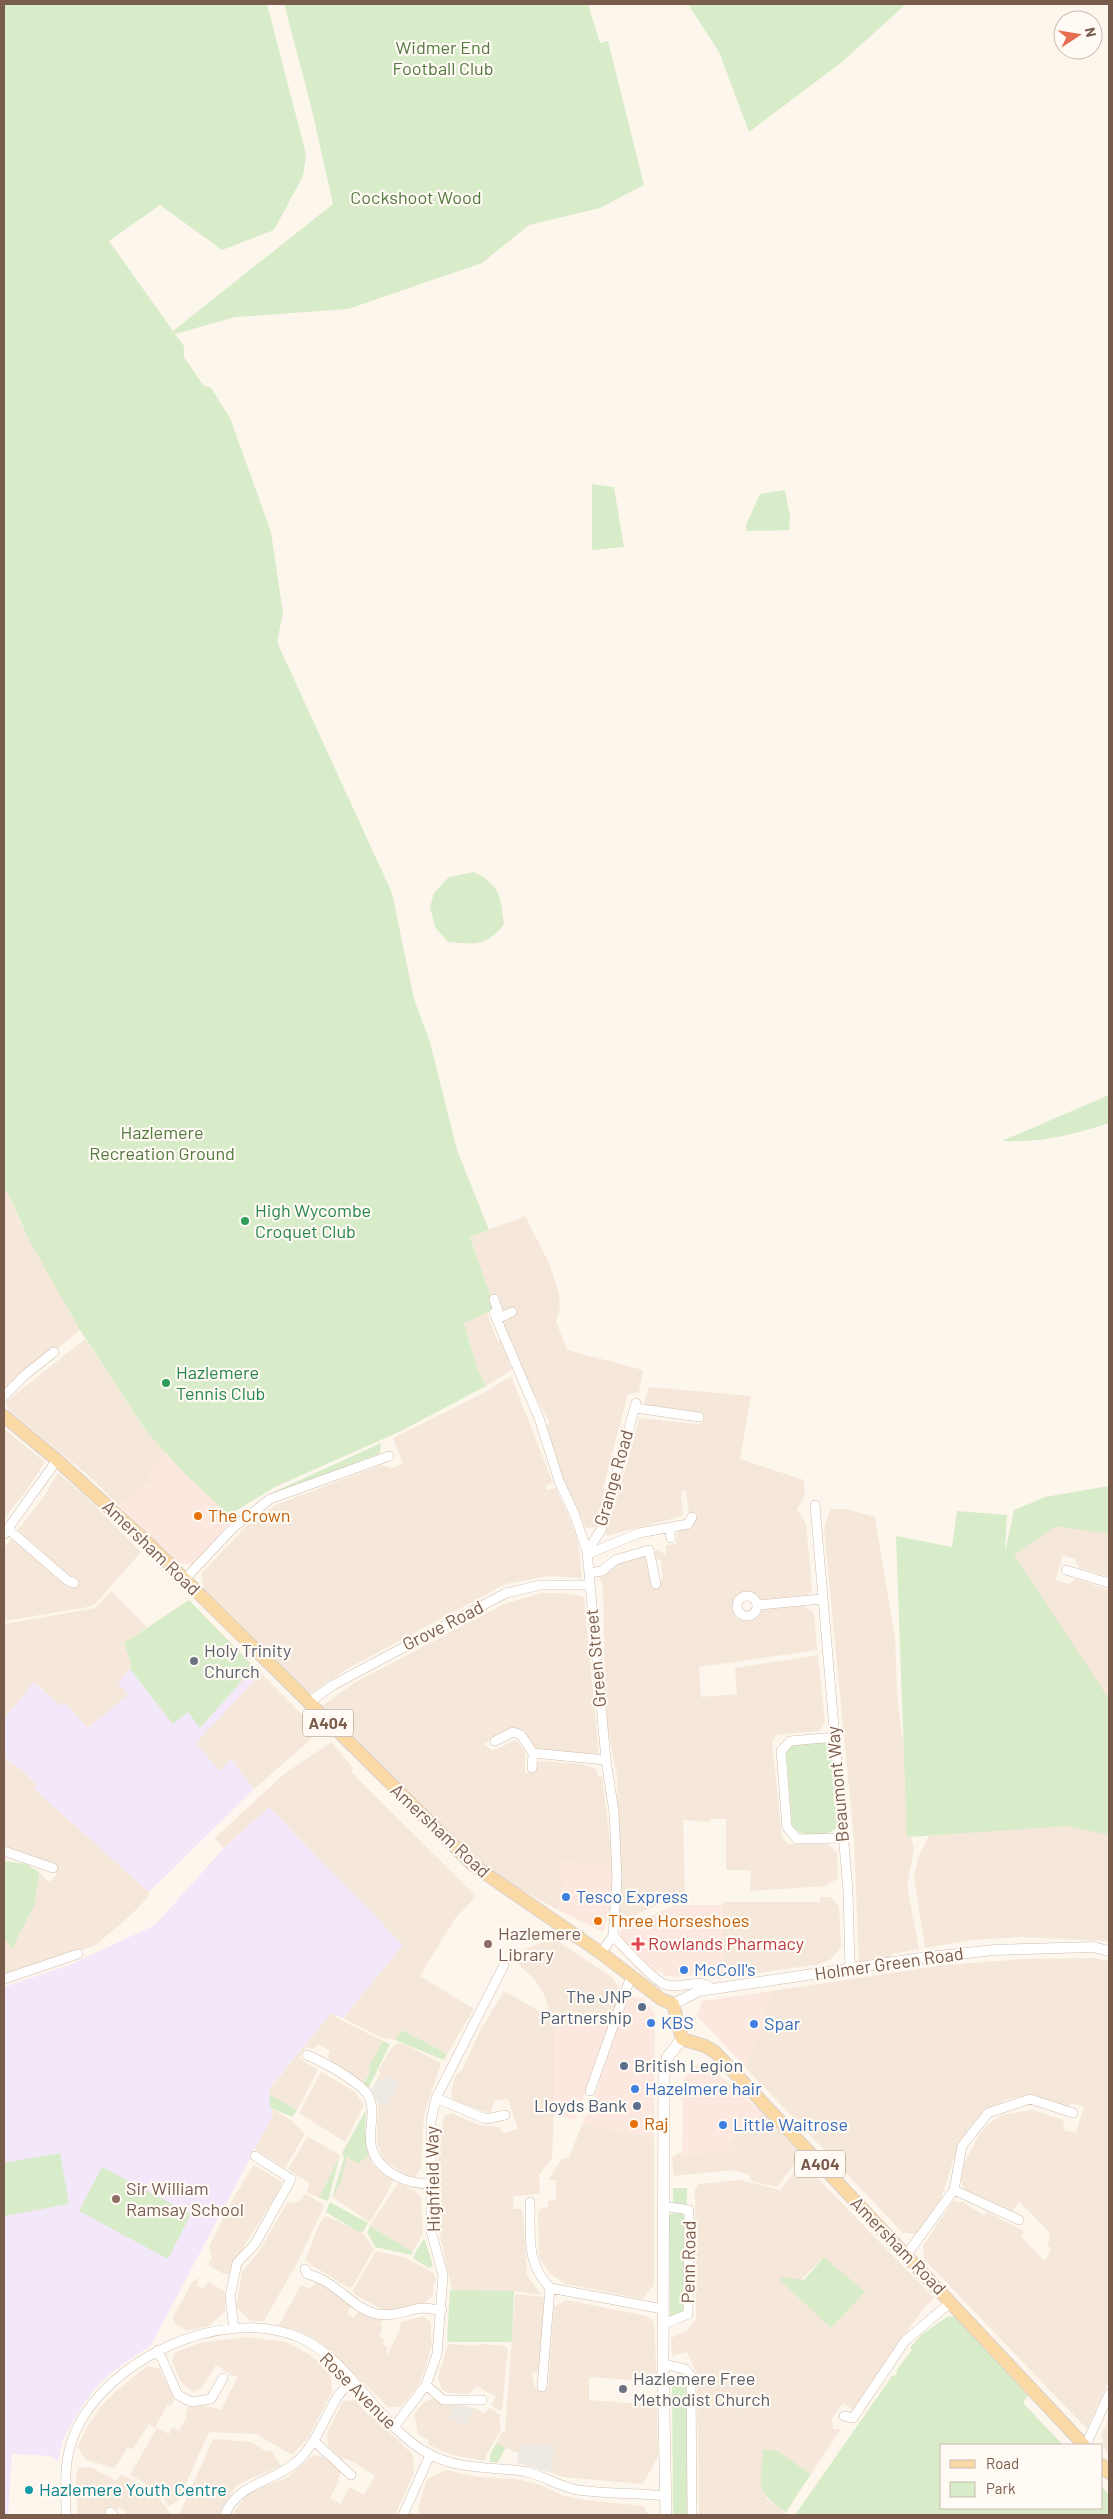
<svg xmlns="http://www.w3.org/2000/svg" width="1113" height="2519" viewBox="0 0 1113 2519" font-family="Barlow,sans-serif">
	<rect width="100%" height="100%" fill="#fdf6ec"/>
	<path fill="#f5e8da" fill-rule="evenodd" d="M4 1189 8 1193 20 1222 80 1330 4 1391Z
		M525 1216 549 1263 559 1294 560 1308 556 1321 567 1350 643 1370 639 1392 628 1394 603 1488 607 1490 597 1527 586 1528 570 1494H566L545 1427 550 1424 532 1390 492 1300 470 1237Z
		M487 1313 498 1342 501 1341 512 1370 486 1386 477 1368 464 1322Z
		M85 1339 146 1431 167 1454 148 1473 153 1479 119 1506 90 1477 8 1409 6 1402Z
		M511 1376 553 1483 545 1486 547 1490 556 1488 570 1519 578 1541 582 1578 548 1576 506 1584 347 1669 307 1696 204 1590 201 1574 253 1519 278 1504 381 1465 391 1468 403 1464 393 1438 484 1393Z
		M649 1387 751 1396 740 1459 804 1480 805 1495 797 1509 806 1524 812 1589 806 1597 759 1600 752 1594 743 1593 738 1595 732 1607 736 1618 746 1621 755 1618 760 1609 804 1606 814 1613 817 1650 699 1667 701 1697 737 1694 735 1668 818 1655 825 1722 819 1731 776 1735 772 1742 782 1838 789 1844H828L837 1853 838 1878 826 1886 750 1891 751 1870H726V1819H711L708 1822 683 1820 685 1893 621 1921H616L621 1875 619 1874 617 1776 606 1718 607 1709H605L603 1587 599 1576 615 1564 644 1555 648 1559 654 1589 659 1588V1580L663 1579 661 1560H656L655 1552 658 1550 666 1555V1545L676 1544 678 1530 694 1524 697 1513 689 1514 686 1490 681 1492 683 1516 606 1536V1532L627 1464 639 1418 699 1424 703 1422V1417L695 1411 683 1414 648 1407 644 1403Z
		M4 1429 45 1462 26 1491 4 1519Z
		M58 1473 84 1495 141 1552 96 1603 88 1607 4 1621V1548L45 1495Z
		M830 1509H846L875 1517 895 1637 897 1693 902 1734 906 1748 910 1832 914 1849 907 1885 919 1949 892 1954 891 1960 859 1964 854 1839 824 1529Z
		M1109 1513V1577L1079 1568 1075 1559 1063 1555 1056 1580 1068 1584 1076 1579 1109 1590V1710L1004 1560 1051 1527 1066 1521Z
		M111 1591 147 1627 124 1643 131 1663 128 1672 129 1695 88 1728 64 1702 60 1706 35 1682 4 1719V1624L96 1608Z
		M542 1593H562L584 1597 599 1756 552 1752 533 1749 525 1733 509 1730 484 1744 492 1751 516 1740 525 1751V1773H533L534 1765 541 1761 581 1764 596 1769 598 1776H602L613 1866 562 1869 563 1886 558 1910 500 1878 446 1833 321 1707 354 1683 504 1604Z
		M261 1673 319 1732 254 1789 231 1759 219 1772 195 1743Z
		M332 1742 353 1768 351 1772 476 1896 454 1920 420 1976 474 2009 447 2054 402 2030 395 2040 382 2038 343 2018 403 1945 269 1807 224 1848 215 1838 284 1774Z
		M4 1757 24 1772 38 1786 35 1789 149 1892 148 1897 134 1912 96 1945 4 1976V1938L12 1949 35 1904 39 1872 49 1882 57 1875 55 1870 4 1848Z
		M1068 1825 1109 1834V1941L1021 1937 972 1940 925 1948 914 1877 918 1857 931 1832Z
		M820 1897H830L839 1906 841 1947 831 1959 820 1964 725 1978 723 1953V1902H820Z
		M553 1938 612 1977 621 1991 609 2026 588 2023 586 2015 554 2030 555 2088 552 2158 539 2175 540 2194 513 2196 514 2209H521L523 2212 527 2275 541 2295 514 2291 452 2290 437 2222 438 2162 444 2116 451 2113 479 2125 498 2127 504 2133 518 2129 508 2099 495 2100 490 2113 453 2101 451 2094 455 2076 462 2070 480 2031 504 1991 551 2018 544 1994 535 1980 509 1955Z
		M1094 1958 1109 1961V2380L1087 2429 924 2259 923 2246 953 2201 963 2202 984 2216 987 2212 1024 2231 1021 2237 1045 2261 1051 2249 1048 2245 1050 2233 1019 2201 1010 2215 965 2191 961 2181 964 2164 979 2135 986 2126 1001 2115 1032 2110 1063 2120 1065 2131 1076 2132 1084 2107 1073 2103 1067 2107 1041 2098 1026 2096 1009 2099 984 2111 971 2126 958 2145 941 2199 917 2234 903 2233 745 2067 760 2031 772 1991 945 1965 1023 1959Z
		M332 2012 336 2015 335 2017 383 2041 368 2068 371 2070 363 2085 331 2063 328 2057 330 2051 318 2044 313 2049 306 2047 299 2058 318 2070 297 2110 269 2094 268 2091Z
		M398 2043 404 2044 441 2063 424 2115 421 2168 414 2179 384 2161 377 2143 378 2103 386 2107V2076L383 2082 377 2079 381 2072 378 2071 392 2047Z
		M321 2072 354 2091 364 2105 345 2142 299 2113Z
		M271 2108 292 2121 305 2134 285 2168 255 2149 273 2115Z
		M764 2114 802 2156 782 2180 778 2187 751 2181 749 2175 733 2170 674 2176 672 2158 678 2153 735 2150 728 2142 747 2123Z
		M582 2124 654 2137V2285L642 2299 566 2284 550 2274 539 2257 538 2214 540 2209 548 2207V2201L556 2199V2180H548L562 2158H569Z
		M307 2137H309L340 2155 319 2198 307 2192 309 2183 288 2169Z
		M369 2154 372 2163 378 2170 394 2180 371 2221H368L332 2197 341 2182 347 2157 360 2161Z
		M802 2162 934 2298 923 2309 853 2410 843 2403 831 2420 834 2429H841L811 2474 776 2450 766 2499 786 2512 784 2515H699L697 2374 687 2352 672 2356 671 2338 687 2330 696 2320 695 2189 699 2184 740 2180 780 2190ZM824 2257 831 2328 801 2280Z
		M254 2165 282 2182 280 2185 282 2186 235 2261 230 2274H224L208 2265 212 2258 209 2246 235 2195Z
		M398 2183 414 2190 421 2197 423 2233 413 2252 370 2226Z
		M306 2194 322 2204 324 2207 297 2263 264 2321H251L236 2307 242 2272 260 2250 287 2203 298 2202Z
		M326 2216 363 2233 374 2249 352 2287 349 2288 305 2261 320 2222Z
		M376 2251 404 2257 432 2272 435 2276 436 2281 433 2286V2295L425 2303 392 2311 381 2309 354 2294 353 2290Z
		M200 2278 196 2285 203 2289 208 2281 225 2292V2311L209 2326 187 2331 174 2323 173 2317 192 2282Z
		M318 2282 323 2283 352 2305 347 2314 354 2318 359 2310 382 2320 380 2325 383 2327 379 2336 385 2341 383 2344 388 2348 386 2352 388 2354 400 2329 401 2322 424 2316 431 2323V2341H433L425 2370 419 2384 401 2407H388L340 2359 319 2342 303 2333 279 2325 301 2285 309 2289Z
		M515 2294 545 2297 539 2372 531 2373 536 2389 544 2391 548 2387 554 2307 566 2300 647 2316 654 2322 657 2382 589 2377V2400L657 2405 658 2456 643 2484 562 2477 552 2473 554 2446 522 2444 518 2453 496 2444 502 2431 505 2433Z
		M245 2337 286 2342 305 2352 320 2362 321 2366 331 2376 332 2392 308 2438 292 2455 256 2434 209 2432 178 2501 168 2506 158 2490 130 2475 157 2428 169 2434 172 2427 179 2431 187 2417 185 2413 189 2406 199 2404 221 2410 238 2377 232 2376 216 2365 202 2387 192 2392 181 2382 172 2362 175 2352 200 2343Z
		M448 2344 479 2346 480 2344 505 2346 508 2349 502 2409 500 2411 491 2405 496 2397 477 2386 469 2394 448 2393 442 2390 438 2378Z
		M147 2366 159 2368 173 2396 174 2400 171 2406 167 2405 155 2428 149 2424 133 2449 127 2448 115 2468 86 2460 77 2447 86 2429 99 2409 114 2393Z
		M435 2398 455 2404 454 2419 465 2425 475 2408 484 2413 489 2408 501 2415 499 2418 501 2430 486 2455 485 2461 461 2457 442 2451 429 2445 428 2440 418 2434 414 2414 424 2402Z
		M355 2400 368 2415 373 2416 413 2455 414 2473 395 2515H232L244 2498 251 2492 288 2477 313 2455 328 2458 341 2471 338 2479 340 2480 330 2498 340 2504 350 2487 364 2495 375 2476 352 2461 341 2458 328 2446 327 2434 343 2401Z
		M1109 2417V2454L1103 2447 1102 2434Z
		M213 2439 251 2442 267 2452 271 2450 281 2466 245 2481 235 2487 218 2515H179Z
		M78 2467 92 2468 116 2481 121 2474 156 2493 171 2515H125L126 2511 120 2508 116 2510 108 2507 106 2512 111 2515H78L75 2484Z
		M446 2470 478 2477 516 2479 538 2484 564 2496 584 2500 644 2506 648 2515H421L418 2508 427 2479Z"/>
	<path fill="#fde8e0" d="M167 1454 233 1519 194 1565 175 1563 119 1506 152 1479 148 1473Z
		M561 1861 613 1866 611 1905 603 1932 558 1910 563 1886V1883L559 1882Z
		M674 1905H723V1953L725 1978 719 1979 707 1974 674 1977 663 1975V1973L654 1970 620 1936 622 1928Z
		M772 1991 760 2031 745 2067 697 2016 702 2001Z
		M630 1996 643 1999 655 2014 654 2137 582 2124 599 2086 598 2074Z
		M586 2015 589 2023 609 2026 575 2120 554 2115V2030Z
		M706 2064 764 2114 747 2123 729 2140 736 2149 682 2156 683 2079 697 2065Z"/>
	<path fill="#efe9e4" d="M386 2076 400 2084 385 2107 378 2103 371 2090 377 2079 383 2082Z
		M455 2404 475 2408 465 2425 449 2418Z
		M522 2444 554 2446 552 2473 517 2463 518 2453Z"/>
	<path fill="#f3e8fa" d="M254 1667 261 1673 196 1743 219 1771 231 1759 254 1789 149 1892 34 1789 38 1785 24 1772 4 1757V1719L34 1682 60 1706 64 1702 88 1728 128 1695 118 1683 130 1669 173 1724 188 1711 200 1728Z
		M269 1807 403 1945 343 2018 331 2013 269 2089 273 2115 151 2345 115 2370 100 2383 84 2403 63 2439 58 2461 50 2456 12 2454 8 2515H4V1987L72 1964 155 1925 224 1848Z"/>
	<path fill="#d8ecc9" d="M4 4H267L306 154 303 176 274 230 222 250 160 205 109 241 173 331 333 204 311 106 284 4H588L600 43 608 41 644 185 600 208 529 225 482 263 348 309 235 317 175 334 184 346V357L203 385 211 388 230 418 271 532 283 613 277 642 392 893 414 999 430 1042 457 1150 489 1230 470 1237 495 1309 464 1323 477 1368 486 1386 401 1431 275 1487 229 1515 185 1474 146 1431 80 1330 28 1238 8 1193 4 1189Z
		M688 4H906L842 62 749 132 719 52Z
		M592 484 614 487 624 547 592 550Z
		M785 490 790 517 789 530 746 531V525L760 494Z
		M474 872C501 886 500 895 504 924 486 947 476 944 448 942L435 927 430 907 434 893 449 877Z
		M1109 1095V1123C1074 1135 1040 1143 1002 1141Z
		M381 1443 380 1453 269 1498 267 1495Z
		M1109 1486V1534L1056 1526 1014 1555 1109 1699V1835L1068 1826 907 1837 896 1536 952 1547 957 1511 1007 1515 1005 1553 1014 1510 1045 1497Z
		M189 1600 254 1667 200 1728 188 1712 173 1724 130 1669 131 1663 124 1643Z
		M824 1741 829 1744 832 1753 840 1823C833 1839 796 1839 792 1824L786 1750 789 1745Z
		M4 1861 26 1864 39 1872 35 1904 12 1949 4 1938Z
		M402 2030 447 2054 444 2060 395 2040Z
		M383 2041 390 2044 368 2089 363 2085 371 2070 368 2068Z
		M269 2094 297 2110 292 2117 271 2108Z
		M366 2110 365 2132 369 2154 358 2164 347 2157 341 2182 332 2197 344 2158 342 2153Z
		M60 2153 69 2204 4 2216V2163Z
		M340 2155 328 2201 319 2198Z
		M102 2167 191 2214 168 2259 79 2211Z
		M673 2188H687V2204H673Z
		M330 2202 368 2223 363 2232 357 2231 326 2212Z
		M676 2213H682L688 2218 686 2317 677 2324 670 2319 669 2218 671 2214Z
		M370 2226 413 2252 411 2255 375 2247 367 2232Z
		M423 2240H425L433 2266 429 2268 414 2259V2255Z
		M824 2257 865 2292 831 2328 779 2279 784 2277 804 2280Z
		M450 2290 514 2291 512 2342H449L447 2339Z
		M948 2316 957 2318 1019 2385 1028 2396 1023 2403 1063 2445H942V2508H1102V2487L1109 2495V2515H795L892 2376 896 2375 898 2368 912 2350 910 2348 921 2335Z
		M680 2372 685 2373 688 2379 690 2515H673L672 2378Z
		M496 2444 506 2447 498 2462H490V2455Z
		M763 2450H776L811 2474 786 2512C753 2490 761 2487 763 2450Z"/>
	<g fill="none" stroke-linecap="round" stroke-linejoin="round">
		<g stroke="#d1beb0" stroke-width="10">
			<path id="minor" d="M494 1299 498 1311 494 1313 539 1418 559 1481 574 1513 587 1551 606 1760 614 1812 617 1879 613 1936 601 1953
				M497 1319 512 1312
				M4 1396 25 1375 54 1352
				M635 1408 699 1417
				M815 1505 848 1891 850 1969
				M669 1527 671 1538
				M8 1529 67 1580 74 1583
				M4 1534 57 1460
				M587 1551 601 1530 636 1403
				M588 1554 639 1533 688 1524 692 1517
				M1066 1570 1109 1583
				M589 1573 602 1571 615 1560 649 1550 656 1584
				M184 1580 234 1527 270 1499 389 1456
				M737 1606a10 10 0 1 1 20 0a10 10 0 1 1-20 0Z
				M758 1605 822 1599
				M308 1703 333 1685 506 1593 540 1585H590
				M835 1737 790 1741 781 1751 787 1827 797 1839 843 1838
				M495 1741 513 1732 521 1735 533 1753 606 1760
				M532 1768 533 1753
				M4 1851 53 1868
				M613 1936C624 1947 652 1979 664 1984 678 1991 701 1976 712 1989
				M4 1979 78 1954
				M307 2055C322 2061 360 2082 368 2095 377 2112 368 2128 371 2145 377 2172 406 2184 430 2184
				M590 2091 631 1976
				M436 2098 486 2119 505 2115
				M954 2190 1019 2220
				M530 2202C531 2236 525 2261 550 2288L663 2309
				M664 2206 689 2210 688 2314 664 2324
				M907 2254 954 2190 962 2146 988 2113 1030 2099 1073 2113
				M305 2269 307 2274C336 2280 352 2309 377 2314 394 2317 406 2310 422 2308 428 2308 436 2310 442 2310
				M234 2329 230 2296 237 2263 255 2244 291 2179 255 2156
				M158 2350 178 2395 191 2402 211 2399 223 2378
				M663 2364 685 2369 691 2376 692 2515
				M426 2385 443 2400H482
				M542 2387 550 2288
				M844 2416 853 2418 905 2341 951 2302
				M394 2427 426 2385 437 2354 443 2275 431 2231V2121L436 2098 504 1965
				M314 2441 351 2475
				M1086 2445 1109 2394
				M110 2512 113 2515
				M66 2515C66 2489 63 2461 74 2435 105 2360 221 2305 298 2337 353 2360 377 2426 429 2454 461 2471 494 2466 527 2472 544 2476 560 2487 578 2490 607 2494 637 2493 666 2496
				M225 2515C236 2484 273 2482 295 2463 314 2447 323 2422 335 2401 339 2393 346 2387 352 2380
				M403 2515 430 2455"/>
		</g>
		<g stroke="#d1beb0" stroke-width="11">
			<path id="tertiary" d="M673 2004 699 1991 921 1958 994 1950 1093 1947 1109 1951"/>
		</g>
		<g stroke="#d6c0b0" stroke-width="12">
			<path id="secondary" d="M666 2515 663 2364 664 2075 667 2058 682 2039"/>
		</g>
		<g stroke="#dad1cd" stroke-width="14">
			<path id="primary" d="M4 1416 57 1460 150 1545 473 1865 601 1953 661 1999 673 2004 682 2039 705 2046 715 2052 1084 2445
				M1102 2465 1109 2473"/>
		</g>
		<use href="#minor" stroke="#fff" stroke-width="9"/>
		<use href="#tertiary" stroke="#fff" stroke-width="10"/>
		<use href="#secondary" stroke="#fff" stroke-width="11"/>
		<use href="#primary" stroke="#fbd9a5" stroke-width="12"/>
	</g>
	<g fill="#2e9e5b" stroke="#fffaf3" stroke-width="2">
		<circle cx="245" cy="1221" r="5"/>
		<circle cx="166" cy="1383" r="5"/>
	</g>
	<g fill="#e8710a" stroke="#fffaf3" stroke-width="2">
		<circle cx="198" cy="1516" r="5"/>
		<circle cx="598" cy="1921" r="5"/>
		<circle cx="634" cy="2124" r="5"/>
	</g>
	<g fill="#6b7280" stroke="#fffaf3" stroke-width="2">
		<circle cx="194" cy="1661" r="5"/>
		<circle cx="623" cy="2389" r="5"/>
	</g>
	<g fill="#3f7fe0" stroke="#fffaf3" stroke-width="2">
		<circle cx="566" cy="1897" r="5"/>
		<circle cx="684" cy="1970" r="5"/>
		<circle cx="651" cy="2023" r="5"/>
		<circle cx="754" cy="2024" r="5"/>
		<circle cx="635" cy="2089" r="5"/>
		<circle cx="723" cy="2125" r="5"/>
	</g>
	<g fill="#8d6e63" stroke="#fffaf3" stroke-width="2">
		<circle cx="488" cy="1944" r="5"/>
		<circle cx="116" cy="2199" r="5"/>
	</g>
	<path fill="#e0444e" stroke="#fffaf3" stroke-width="2" d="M635.5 1936.5h5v5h5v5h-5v5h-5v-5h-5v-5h5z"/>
	<g fill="#5c6f8a" stroke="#fffaf3" stroke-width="2">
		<circle cx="642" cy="2007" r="5"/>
		<circle cx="624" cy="2066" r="5"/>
		<circle cx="637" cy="2106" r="5"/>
	</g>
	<circle fill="#0f9aa8" stroke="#fffaf3" stroke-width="2" cx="29" cy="2490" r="5"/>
	<g text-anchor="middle" stroke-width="4.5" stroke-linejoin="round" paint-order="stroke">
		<g fill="#fffaf3" stroke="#a28b7f" stroke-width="1">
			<rect x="303" y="1709.5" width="50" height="27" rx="4"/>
			<rect x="795" y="2150.5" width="50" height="27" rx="4"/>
		</g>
		<g font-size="16" font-weight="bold" fill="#7a5c4d">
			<text x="328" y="1729">A404</text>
			<text x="820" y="2170">A404</text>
		</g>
		<g font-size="18" fill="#537a41" stroke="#fffaf3">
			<text x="443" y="54">Widmer End<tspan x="443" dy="21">Football Club</tspan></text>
			<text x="416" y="204">Cockshoot Wood</text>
			<text x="162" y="1139">Hazlemere<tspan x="162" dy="21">Recreation Ground</tspan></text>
		</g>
		<g font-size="18" fill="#27864d" stroke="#fffaf3" text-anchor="start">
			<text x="255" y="1217">High Wycombe<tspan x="255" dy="21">Croquet Club</tspan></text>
			<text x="176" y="1379">Hazlemere<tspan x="176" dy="21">Tennis Club</tspan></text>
		</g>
		<g font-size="18" fill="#7a5c4d" stroke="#fffaf3">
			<text transform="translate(614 1478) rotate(-74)" y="6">Grange Road</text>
			<text transform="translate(151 1548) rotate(44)" y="6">Amersham Road</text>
			<text transform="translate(443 1626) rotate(-27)" y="6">Grove Road</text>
			<text transform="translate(596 1658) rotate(-95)" y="6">Green Street</text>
			<text transform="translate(838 1784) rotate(-95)" y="6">Beaumont Way</text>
			<text transform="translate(440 1831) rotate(43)" y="6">Amersham Road</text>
			<text transform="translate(889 1964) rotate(-8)" y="6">Holmer Green Road</text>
			<text transform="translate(433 2179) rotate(-91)" y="6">Highfield Way</text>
			<text transform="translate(898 2246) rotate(46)" y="6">Amersham Road</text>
			<text transform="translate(689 2262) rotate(-89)" y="6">Penn Road</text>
			<text transform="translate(358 2391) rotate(45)" y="6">Rose Avenue</text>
		</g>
		<g font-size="18" fill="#c56008" stroke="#fffaf3" text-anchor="start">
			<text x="208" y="1522">The Crown</text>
			<text x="608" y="1927">Three Horseshoes</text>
			<text x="644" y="2130">Raj</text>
		</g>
		<g font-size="18" fill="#5b616d" stroke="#fffaf3" text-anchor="start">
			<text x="204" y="1657">Holy Trinity<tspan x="204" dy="21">Church</tspan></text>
			<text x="633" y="2385">Hazlemere Free<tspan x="633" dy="21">Methodist Church</tspan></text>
		</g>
		<g font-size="18" fill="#366cbe" stroke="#fffaf3" text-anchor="start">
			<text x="576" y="1903">Tesco Express</text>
			<text x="694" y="1976">McColl's</text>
			<text x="661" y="2029">KBS</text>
			<text x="764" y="2030">Spar</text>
			<text x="645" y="2095">Hazelmere hair</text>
			<text x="733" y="2131">Little Waitrose</text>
		</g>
		<g font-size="18" fill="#785e54" stroke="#fffaf3" text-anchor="start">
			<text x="498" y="1940">Hazlemere<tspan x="498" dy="21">Library</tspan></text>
			<text x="126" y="2195">Sir William<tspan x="126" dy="21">Ramsay School</tspan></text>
		</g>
		<g font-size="18" fill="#be3a42" stroke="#fffaf3" text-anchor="start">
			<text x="648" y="1950">Rowlands Pharmacy</text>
		</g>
		<g font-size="18" fill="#4e5e75" stroke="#fffaf3" text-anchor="end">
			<text x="632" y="2003">The JNP<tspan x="632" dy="21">Partnership</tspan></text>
			<text x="634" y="2072" text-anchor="start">British Legion</text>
			<text x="627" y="2112">Lloyds Bank</text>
		</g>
		<g font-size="18" fill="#0d838f" stroke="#fffaf3" text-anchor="start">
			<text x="39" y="2496">Hazlemere Youth Centre</text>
		</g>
	</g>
	<rect width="1113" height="2519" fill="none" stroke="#7a5c4d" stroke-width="10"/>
	<rect x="940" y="2444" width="162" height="65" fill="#fffaf3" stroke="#cabbb1"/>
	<rect x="950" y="2460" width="25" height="8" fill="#fbd9a5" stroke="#cabbb1"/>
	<text x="986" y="2469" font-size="15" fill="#7a5c4d">Road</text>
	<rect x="950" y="2482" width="25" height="15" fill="#d8ecc9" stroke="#cabbb1"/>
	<text x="986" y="2494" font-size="15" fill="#7a5c4d">Park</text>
	<g transform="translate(1078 35) rotate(78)"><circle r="24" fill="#fffaf3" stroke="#cabbb1"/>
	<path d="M0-4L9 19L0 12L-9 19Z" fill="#e76f51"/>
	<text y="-8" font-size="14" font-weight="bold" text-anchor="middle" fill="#7a5c4d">N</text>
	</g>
</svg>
